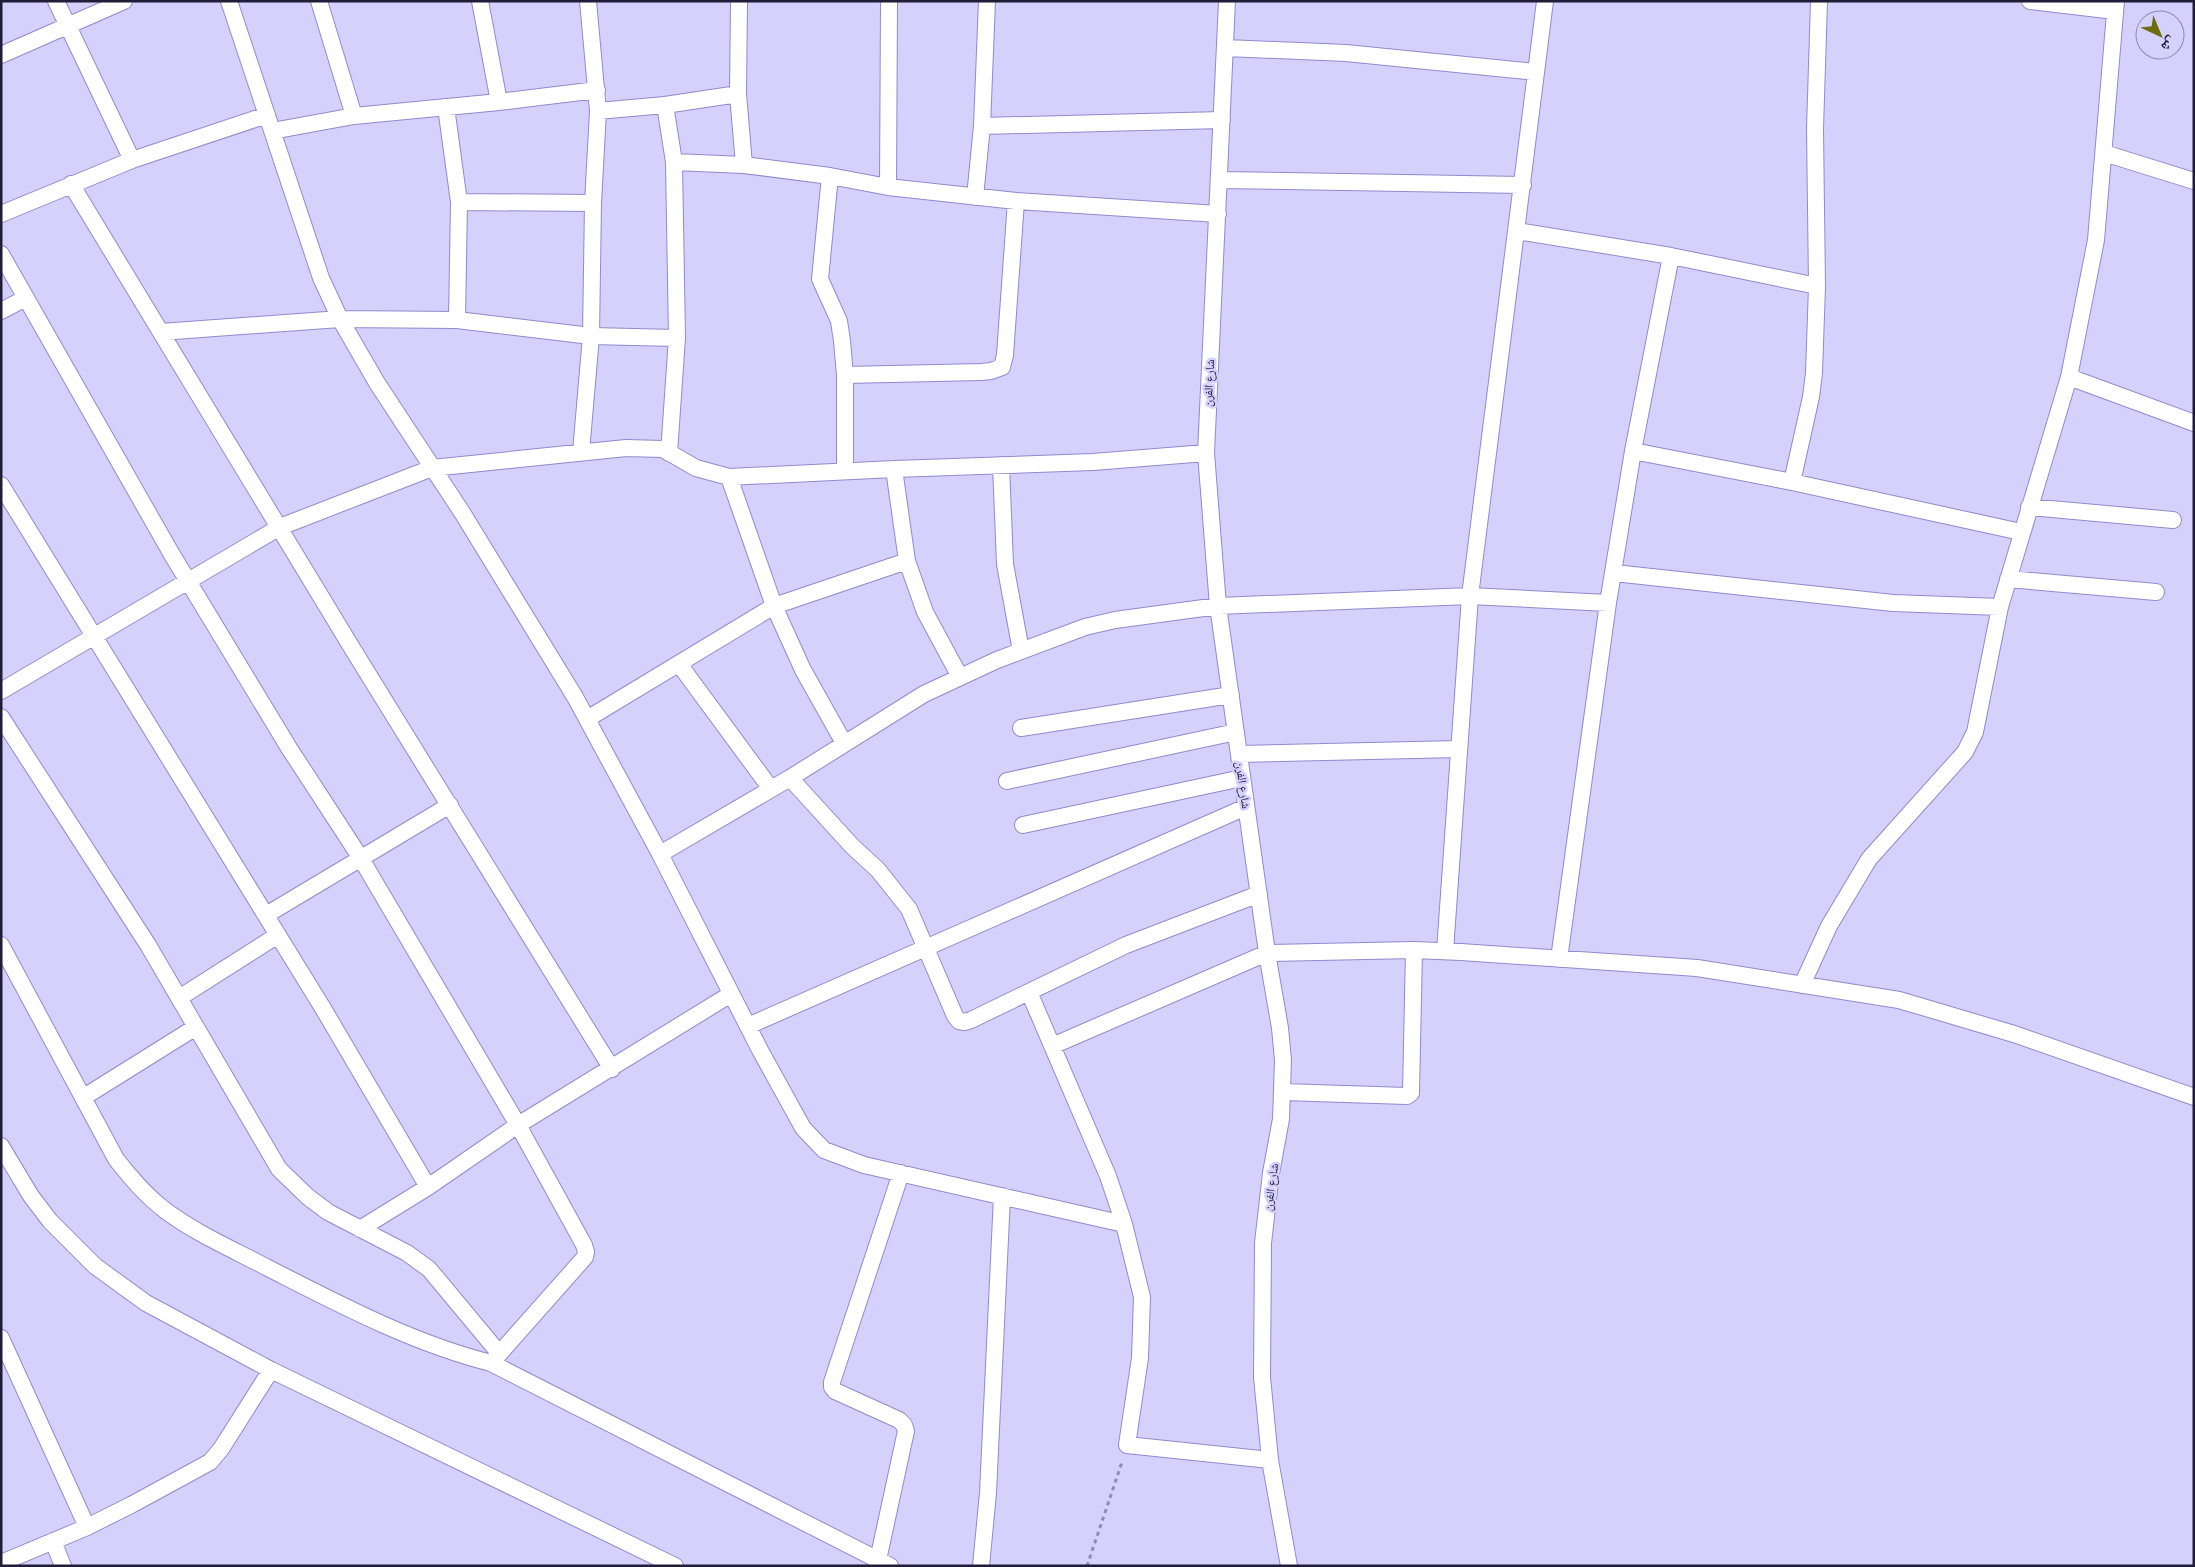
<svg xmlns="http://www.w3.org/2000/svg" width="2195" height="1567" viewBox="0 0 2195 1567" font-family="'Golos Text','Noto Naskh Arabic',sans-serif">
	<rect width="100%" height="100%" fill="#d5d1fd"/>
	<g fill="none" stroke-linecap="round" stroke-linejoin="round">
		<g stroke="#9289ce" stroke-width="18">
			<path id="minor" d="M56 1 132 160
				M229 1 321 278 340 319 377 383 463 514 575 697 660 854 760 1050 803 1128 824 1150 864 1165 1124 1224
				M319 1 354 116
				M480 1 499 102
				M739 1 738 94 744 165
				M1227 1 1206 453 1218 606 1267 953 1280 1028 1283 1060 1281 1119 1271 1173 1263 1243 1262 1377 1270 1460 1289 1566
				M2030 1 2115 11
				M1226 48 1346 53 1536 72
				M1 55 124 1
				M665 105 674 162 677 338 669 453
				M446 107 459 202 457 320
				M598 111 665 105 738 94
				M982 126 1222 120
				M272 131 354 116 499 102 597 90
				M2104 153 2194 181
				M674 162 744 165 830 176 888 187 1016 201 1218 214
				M830 176 820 279 839 321 842 341 845 375V471
				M1219 180 1523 185
				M71 184 352 648 612 1069
				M888 187 889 1
				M975 197 982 126 987 1
				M459 202 593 203
				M1 214 132 160 267 115
				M1517 231 1671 256 1817 286
				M1 254 171 553 289 748 360 857 518 1125 584 1245 586 1252 585 1257 491 1363
				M1 311 26 298
				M161 332 340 319 457 320 591 336 677 338
				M845 375 981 372 991 371 1002 367 1005 355 1016 201
				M2069 377 2194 423
				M1633 451 1792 482 2021 532
				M581 452 591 336 593 203 598 111 588 1
				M1001 465 1005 564 1021 651
				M894 469 907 561 925 612 960 677
				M729 477 774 606 803 670 844 743
				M1792 482 1811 397 1814 373 1817 286 1815 129 1819 1
				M1 485 324 1010 428 1187
				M2029 507 2173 520
				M1614 573 1893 603 2000 607
				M2008 579 2156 592
				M679 664 771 789
				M1 691 280 527 432 468 626 448 663 449 696 468 729 477 894 469 1093 462 1206 453
				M1 717 148 945 279 1169 308 1197 328 1212 407 1253 429 1269 499 1353
				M587 719 774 606 907 561
				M1021 728 1231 695
				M1239 754 1459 749
				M790 778 852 846 878 870 909 909 955 1016 959 1021 965 1022 971 1020 1126 945 1259 894
				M1007 781 1236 732
				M1023 825 1242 778
				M660 854 790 778 924 694 997 660 1085 627 1115 620 1218 606 1470 596 1608 603
				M266 915 450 805
				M1 945 116 1159C131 1178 146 1196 166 1211 197 1234 234 1250 268 1268 341 1305 412 1343 491 1363L890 1566
				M1445 951 1470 596 1545 1
				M1559 959 1608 603 1633 451 1671 256
				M1802 985 1829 926 1869 859 1965 752 1975 732 2000 607 2069 377 2096 240 2116 1
				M1029 992 1108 1176 1124 1224 1142 1297 1140 1358 1127 1445 1270 1460
				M179 998 278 935
				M748 1026C913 952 1080 881 1246 807
				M1052 1046 1267 953 1414 950 1461 952 1697 968 1899 1000 2014 1034 2194 1097
				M1283 1092 1407 1096 1411 1093 1414 950
				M84 1097 196 1027
				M1 1146 31 1196 50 1221 95 1266 146 1303 271 1370 675 1566
				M360 1229 428 1187 518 1125 731 994
				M1 1338 87 1527
				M53 1541 63 1566
				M878 1560 906 1431 904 1425 899 1420 835 1391 832 1387V1382L901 1173
				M1 1563 87 1527 131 1505 210 1462 221 1449 271 1370
				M981 1566 988 1493 1002 1196"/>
		</g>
		<path stroke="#8f8bb1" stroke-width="3" stroke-dasharray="4 4" stroke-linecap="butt" d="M1087 1566 1122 1462"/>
		<use href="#minor" stroke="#fff" stroke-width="16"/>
	</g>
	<g text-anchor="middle" stroke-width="5" stroke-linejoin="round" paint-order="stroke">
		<g font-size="12" fill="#211c38" stroke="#d5d1fd">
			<text transform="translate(1209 383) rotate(-87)" y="4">شارع الفرن</text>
			<text transform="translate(1243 785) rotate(82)" y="4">شارع الفرن</text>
			<text transform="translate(1271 1187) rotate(-82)" y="4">شارع الفرن</text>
		</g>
	</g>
	<rect width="2195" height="1567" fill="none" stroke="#211c38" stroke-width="5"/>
	<g transform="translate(2160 35) rotate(136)"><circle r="24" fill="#d5d1fd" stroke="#8d89ae"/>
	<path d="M0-4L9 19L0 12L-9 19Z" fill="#6d6c0c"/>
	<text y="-8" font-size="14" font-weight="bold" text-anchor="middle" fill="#211c38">ش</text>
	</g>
</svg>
